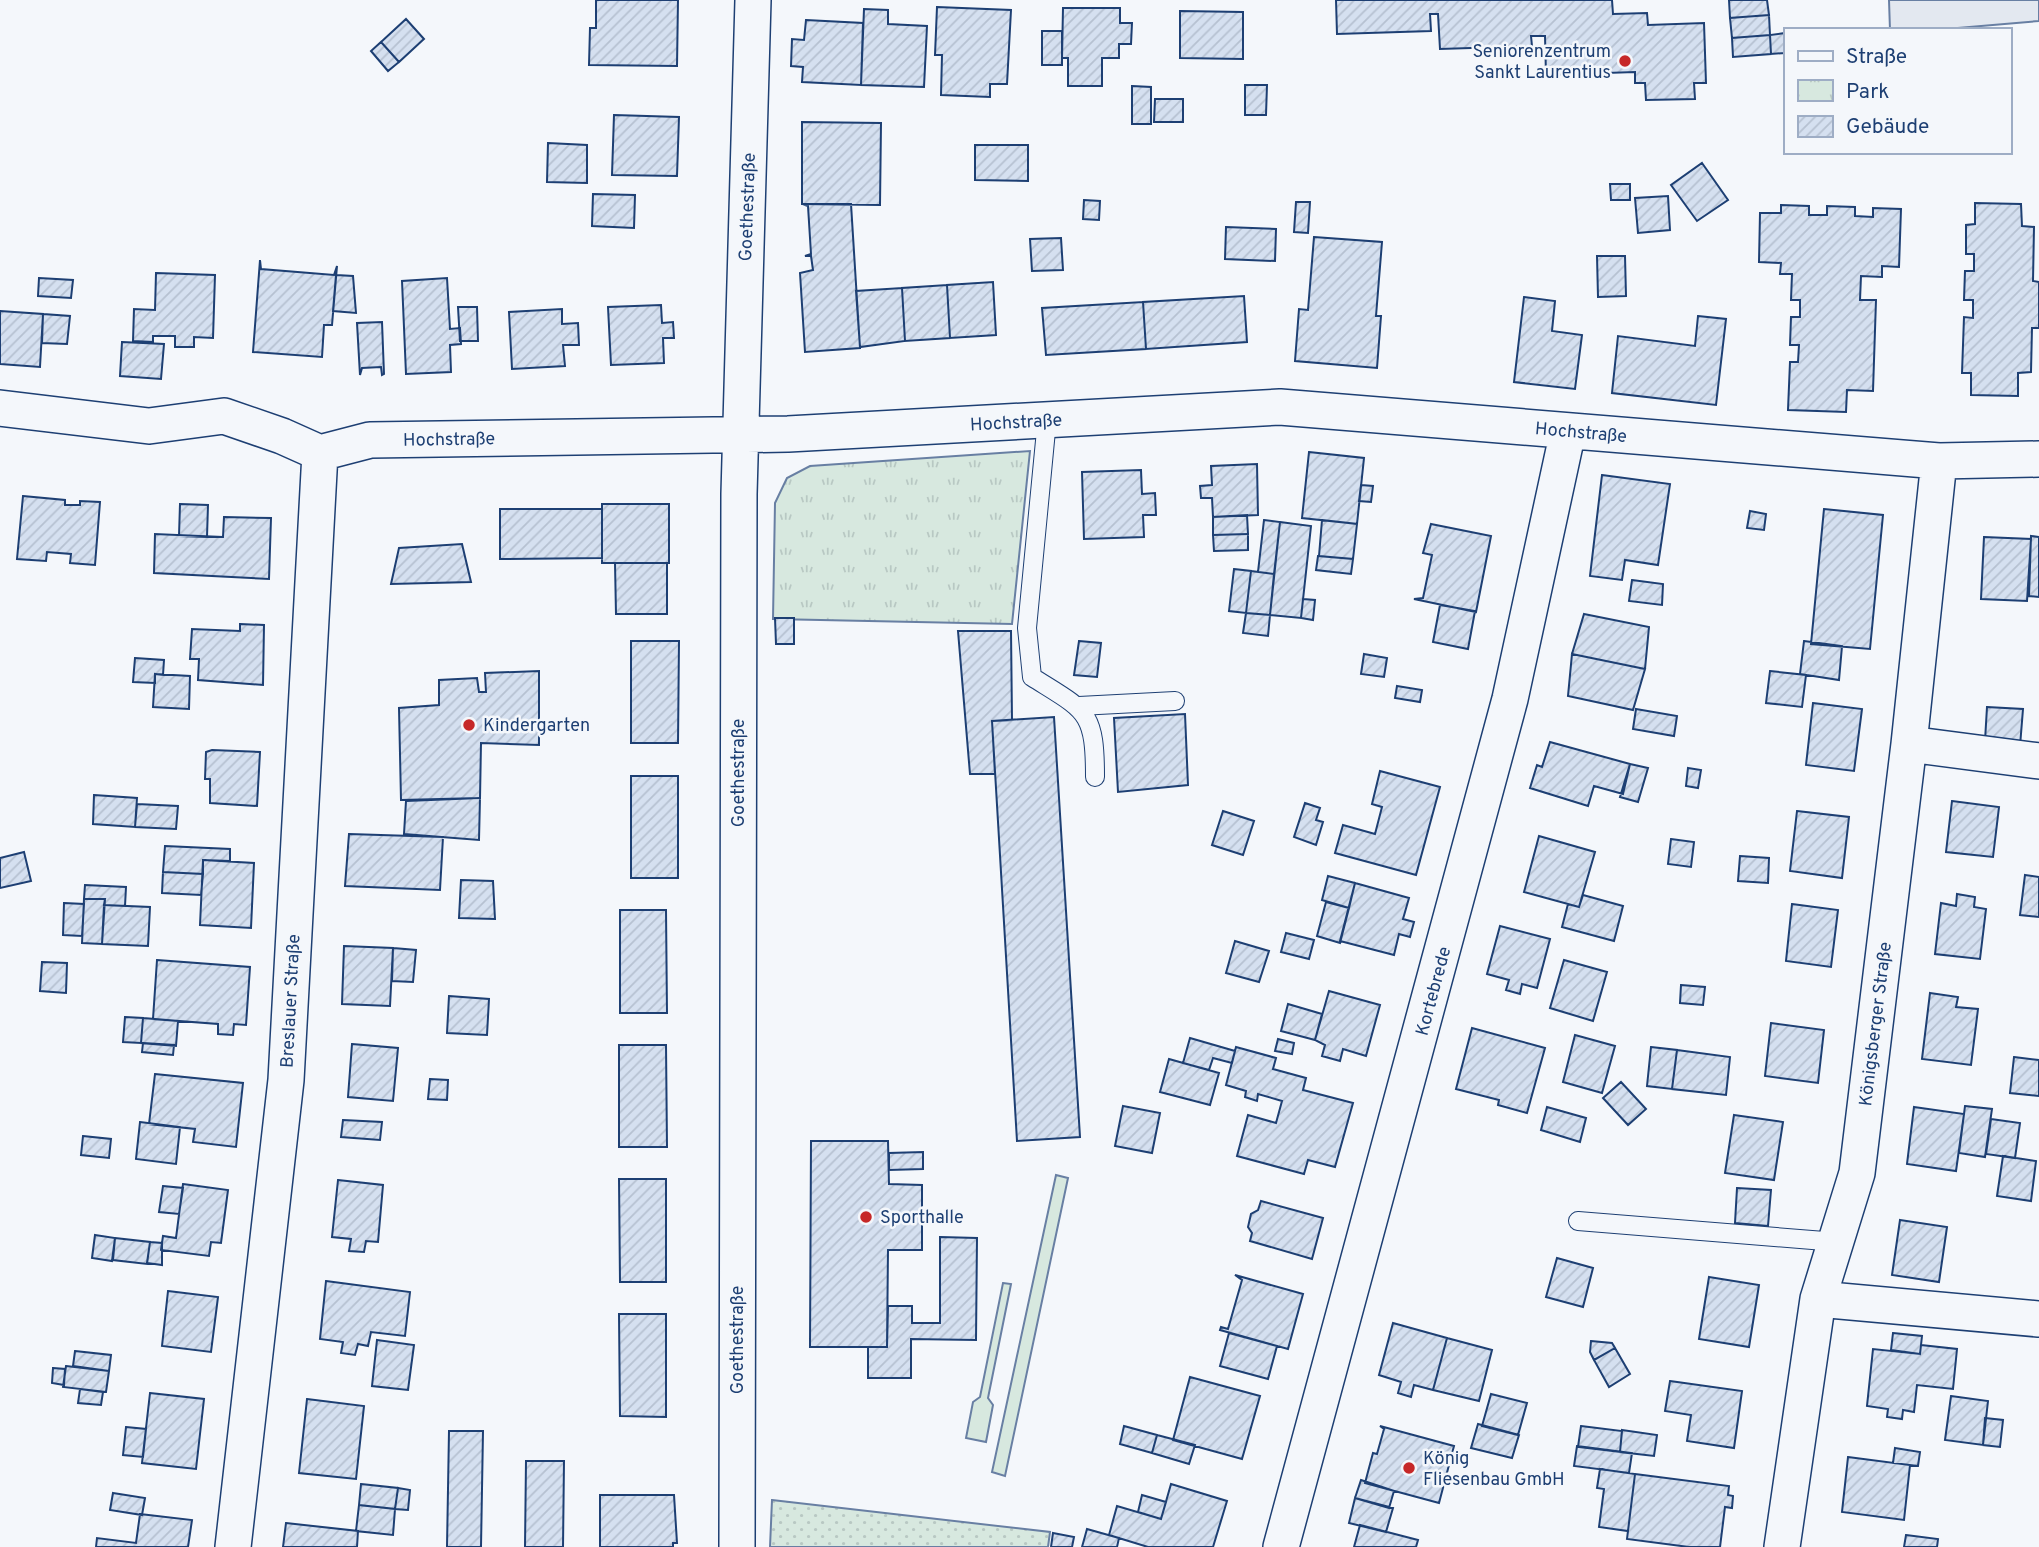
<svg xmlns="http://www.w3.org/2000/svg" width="2039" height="1547" viewBox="0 0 2039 1547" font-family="Overpass,sans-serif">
	<defs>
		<pattern id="grass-dots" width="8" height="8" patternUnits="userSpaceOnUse" patternTransform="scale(1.75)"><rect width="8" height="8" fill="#d7e8df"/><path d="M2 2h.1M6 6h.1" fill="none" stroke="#b8c8c3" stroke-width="1.8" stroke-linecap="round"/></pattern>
		<pattern id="park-tufts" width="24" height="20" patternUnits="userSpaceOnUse" patternTransform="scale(1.75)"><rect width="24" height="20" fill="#d7e8df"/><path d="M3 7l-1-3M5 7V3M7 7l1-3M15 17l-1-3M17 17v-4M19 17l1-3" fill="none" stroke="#b8c8c3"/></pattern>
		<pattern id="building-hatch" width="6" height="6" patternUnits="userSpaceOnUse" patternTransform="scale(1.75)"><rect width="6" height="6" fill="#d5e0f0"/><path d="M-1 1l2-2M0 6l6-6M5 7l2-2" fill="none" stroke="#b6c1d1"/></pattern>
	</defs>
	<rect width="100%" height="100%" fill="#f4f7fb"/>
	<path fill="url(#grass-dots)" stroke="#687fa3" stroke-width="2" d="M772 1500 1050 1532 1048 1547H770Z"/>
	<path fill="url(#park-tufts)" stroke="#687fa3" stroke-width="2" d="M1030 451 1012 624 773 619 775 503 787 478 810 466Z"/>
	<path fill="#d7e8df" stroke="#687fa3" stroke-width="2" d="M1056 1175 1068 1178 1005 1476 992 1472Z
		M1003 1283 1011 1284 988 1398 993 1405 986 1442 966 1438 973 1402 980 1397Z"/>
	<path fill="#e3e8f0" stroke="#687fa3" stroke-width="2" d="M1889 0H2039V21L1934 30H1890Z"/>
	<path fill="url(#building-hatch)" stroke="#1d3f73" stroke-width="2" d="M596 0H678L677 66 589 65 590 28H596Z
		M1336 0H1612L1613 14 1647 13 1648 25 1704 23 1706 83H1694L1695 99 1646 100 1645 83H1635V72L1546 75 1545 36H1531L1532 46 1440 49 1438 14H1430L1431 31 1337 34Z
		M1729 0H1767L1769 15 1730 18Z
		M937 7 1011 10 1007 84H990V97L941 95 942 55H935Z
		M1063 8H1120V23H1132L1131 44H1119V58H1102V86H1068V58H1062Z
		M864 9 888 10V24L927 26 924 87 861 85Z
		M1180 11 1243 12V59L1180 58Z
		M1769 15 1770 35 1732 38 1730 18Z
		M406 19 424 39 399 62 381 42Z
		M806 20 863 23 861 85 802 82 803 67 791 66 792 39 804 40Z
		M1042 31H1062V65H1042Z
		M1785 33V53L1771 54 1770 35Z
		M1770 35 1771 54 1733 57 1732 38Z
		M381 42 399 62 388 71 371 51Z
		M1245 85H1267L1266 115H1245Z
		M1132 86 1151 87V124H1132Z
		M1155 99H1183V122H1154Z
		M614 115 679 117 677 176 612 175Z
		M802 122 881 123 880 205 802 204Z
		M548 143 587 145V183L547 182Z
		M975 145H1028V181L975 180Z
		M1702 163 1728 200 1697 221 1671 185Z
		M1610 184H1630V200H1611Z
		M593 194 635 195 634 228 592 226Z
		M1668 196 1670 230 1638 233 1635 198Z
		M1084 200 1100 201 1099 220 1083 219Z
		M1296 202H1310L1308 233 1294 232Z
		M1975 203 2021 204 2022 226 2034 227 2033 281 2039 282V328H2032L2031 372 2018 373V396L1971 395V373H1962L1964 317 1973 318V300H1964L1965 271H1974V254H1966V225L1975 224Z
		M802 204H851L860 348 805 352 800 273 813 270 811 256H805L811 254 808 206Z
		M1781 205 1809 206V215H1827V206L1855 207V216L1873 217V208L1901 209 1899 267 1882 266V277L1861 276 1860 300H1876L1873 391 1847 390 1846 412 1788 410 1790 362H1798L1799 345H1790L1791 317H1800V300H1791L1792 274H1780L1781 263 1759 262 1760 213H1781Z
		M1226 227 1276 229 1275 261 1225 259Z
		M1314 237 1382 242 1376 316H1381L1377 368 1295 361 1299 309 1308 310Z
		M1061 238 1063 270 1032 271 1030 239Z
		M1597 256H1625L1626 296 1598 297Z
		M260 260 261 269 334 275 337 266 332 325H324L322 357 253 352Z
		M156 273 215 275 213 338 194 337V347H175V336H153V342L133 341 134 309 155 310Z
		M336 275 353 276 356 313 333 311Z
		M39 278 73 280 71 298 38 296Z
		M447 278 450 329 460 328 461 344 450 345 451 372 406 374 402 281Z
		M993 282 996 335 950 338 947 285Z
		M947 285 950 338 905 341 902 288Z
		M902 288 905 341 860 347 856 291Z
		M1244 296 1247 342 1146 349 1143 302Z
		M1524 297 1555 301 1552 331 1582 335 1575 389 1514 382Z
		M1143 302 1146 349 1046 355 1042 308Z
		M661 305 662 323 673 322 674 338H663L664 363 611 365 608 307Z
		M458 307H477L478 341H460Z
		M562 309V324L578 323 579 345H563L565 366 512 369 509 312Z
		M0 311 43 314 40 367 0 364Z
		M43 314 70 316 67 344 42 343Z
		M1698 316 1726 319 1716 405 1612 393 1618 336 1695 346Z
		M382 322 384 374 382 375 381 367 362 368 360 375 357 323Z
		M122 342 164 344 161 379 120 376Z
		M1309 452 1364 458 1357 524 1302 518Z
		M1257 464 1258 515 1213 517 1212 498H1201L1200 486 1212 485 1211 466Z
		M1141 470 1142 494 1155 493 1156 515H1143L1144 537 1084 539 1082 472Z
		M1602 475 1670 484 1658 565 1625 560 1622 580 1590 576Z
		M1361 485 1373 486 1371 502 1359 501Z
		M23 496 65 500V505H80V501L100 502 95 565 70 563 71 554 47 552 46 561 17 559Z
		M180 504 208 505 207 537 179 536Z
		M602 504H669V563H602Z
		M500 509H602V558L500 559Z
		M1824 509 1883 515 1870 649 1811 644Z
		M1750 511 1766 514 1764 530 1747 528Z
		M1247 515 1248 534 1213 535V517Z
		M224 517 271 518 269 579 154 573 155 534 223 537Z
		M1264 520 1280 522 1274 574 1258 572Z
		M1322 520 1357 524 1353 559 1319 556Z
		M1280 522 1311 526 1301 618 1270 615Z
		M1431 524 1491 536 1476 612 1414 599 1423 598 1432 555 1423 553Z
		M1248 534V550L1214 551 1213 535Z
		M2031 536 2039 537V597L2029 596Z
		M1984 537 2031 539 2027 601 1981 599Z
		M462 544 471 582 391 584 399 548Z
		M1318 556 1353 559 1351 574 1316 570Z
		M615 563H667V614H616Z
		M1234 569 1251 571 1246 613 1229 611Z
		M1251 571 1274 574 1270 615 1246 613Z
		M1632 580 1663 584 1662 605 1629 601Z
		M1303 599 1315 600 1313 620 1301 618Z
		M1440 605 1475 611 1468 649 1433 642Z
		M1246 613 1270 615 1268 636 1243 633Z
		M1584 614 1649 627 1645 669 1572 654Z
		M775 618H794V644H776Z
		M240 624 264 625 263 685 198 680 199 659H190L192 629 240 631Z
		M958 631H1011L1012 720 992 721 995 774H970Z
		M631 641H679L678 743H631Z
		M1079 641 1101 643 1097 677 1074 675Z
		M1804 641 1842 646 1839 680 1800 674Z
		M1364 654 1387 658 1384 677 1361 674Z
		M1572 654 1645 669 1633 710 1568 696Z
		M135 658 164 660 163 675 155 674V683L133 682Z
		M539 671V745L481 743 480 798 401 800 399 708 439 705V680L477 678 479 692H486L485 673Z
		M1770 671 1806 675 1802 707 1766 703Z
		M155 674 190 676 189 709 153 707Z
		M1397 686 1422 690 1420 702 1395 698Z
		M1813 703 1862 709 1854 771 1806 765Z
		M1987 707 2023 709 2020 746 1985 741Z
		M1636 709 1677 716 1674 736 1633 729Z
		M1185 714 1188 785 1118 792 1114 718Z
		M1054 717 1080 1137 1017 1141 992 721Z
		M1550 742 1630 764 1623 794 1594 786 1588 806 1530 788 1537 765 1542 767Z
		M212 750 260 752 257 806 210 803V779H205L206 752Z
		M1630 764 1648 768 1638 802 1620 797Z
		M1688 768 1701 770 1698 788 1686 786Z
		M1380 771 1440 787 1416 875 1335 853 1343 825 1375 834 1382 807 1372 804Z
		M631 776H678V878H631Z
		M94 795 137 798 135 827 93 824Z
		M480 798 479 840 404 834 406 801Z
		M1952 801 1999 807 1993 857 1946 852Z
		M1305 803 1320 808 1316 820 1323 822 1316 845 1294 837Z
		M137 804 178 806 176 829 135 827Z
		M1223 811 1254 821 1243 855 1212 845Z
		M1797 811 1849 817 1842 878 1790 871Z
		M349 834 443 837 440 890 345 886Z
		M1539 836 1595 852 1579 907 1524 892Z
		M1671 839 1694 842 1691 867 1668 864Z
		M165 846 230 849V861L203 860V874L163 872Z
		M24 852 31 881 0 888V858Z
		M1740 856 1769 858 1768 883 1738 881Z
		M203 860 254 863 251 928 200 925Z
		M163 872 203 874 201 895 162 893Z
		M2025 875 2039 877V917L2020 915Z
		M1328 876 1355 883 1349 908 1322 900Z
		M461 880 493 881 495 919 459 918Z
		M1355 883 1409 898 1403 919 1414 922 1410 937 1399 934 1394 955 1340 941Z
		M85 885 126 887 125 906 104 905 105 899H84Z
		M1957 894 1975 897 1974 907 1986 909 1980 959 1935 954 1941 903 1956 906Z
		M1583 895 1623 906 1614 941 1562 927 1568 904 1579 907Z
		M84 899H105L102 944 82 943Z
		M1326 902 1349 908 1340 943 1317 936Z
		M64 903 84 904 82 936 63 935Z
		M1792 904 1838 910 1831 967 1786 961Z
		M104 905 150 907 148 946 102 944Z
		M620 910H666L667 1013H620Z
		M1500 926 1550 939 1537 988 1522 984 1520 994 1506 990 1509 980 1487 974Z
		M1286 933 1314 940 1309 959 1281 952Z
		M1235 941 1269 951 1259 982 1226 973Z
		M344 946 393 948 390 1006 342 1004Z
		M393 948 416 950 413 982 392 981Z
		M157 960 250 967 246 1025 234 1024 233 1035 218 1034V1024L153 1019Z
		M1564 960 1607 972 1593 1021 1550 1008Z
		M42 962 67 963 66 993 40 991Z
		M1681 985 1705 987 1703 1005 1680 1003Z
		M1329 991 1380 1005 1366 1056 1343 1049 1340 1061 1322 1056 1325 1045 1315 1040Z
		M1930 993 1958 997 1956 1007 1978 1009 1971 1065 1922 1059Z
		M449 996 489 999 487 1035 447 1033Z
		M1288 1004 1322 1014 1315 1040 1281 1031Z
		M125 1017 143 1018 141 1043 123 1042Z
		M143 1018 178 1021 176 1046 141 1043Z
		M1771 1023 1824 1030 1818 1083 1765 1076Z
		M1472 1028 1545 1048 1527 1113 1498 1105 1499 1100 1456 1089Z
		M1575 1035 1615 1046 1602 1093 1563 1082Z
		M1190 1038 1235 1051 1232 1063 1213 1058 1209 1070 1183 1063Z
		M1278 1039 1294 1043 1292 1054 1275 1051Z
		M143 1043 174 1045 173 1055 142 1052Z
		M352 1044 398 1048 393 1101 348 1097Z
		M619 1045H666L667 1147H619Z
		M1236 1047 1276 1058 1273 1069 1306 1078 1303 1090 1353 1103 1335 1167 1308 1160 1304 1174 1237 1156 1248 1115 1276 1123 1282 1101 1258 1094 1257 1101 1245 1097 1246 1091 1226 1085Z
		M1651 1047 1677 1050 1672 1089 1647 1086Z
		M1677 1050 1730 1057 1726 1095 1672 1089Z
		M2014 1057 2039 1060V1096L2010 1093Z
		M1169 1059 1219 1073 1210 1105 1160 1092Z
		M155 1074 243 1083 236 1147 193 1142 195 1129 149 1124Z
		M430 1079 448 1080 447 1100 428 1099Z
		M1621 1082 1646 1109 1628 1125 1603 1098Z
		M1123 1106 1160 1113 1152 1153 1115 1146Z
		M1965 1106 1992 1109 1985 1157 1959 1153Z
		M1547 1107 1586 1118 1580 1142 1541 1130Z
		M1914 1107 1964 1114 1956 1171 1907 1164Z
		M1734 1115 1783 1122 1774 1180 1725 1173Z
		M1991 1119 2020 1123 2015 1158 1986 1154Z
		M343 1120 382 1122 380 1140 341 1137Z
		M140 1122 180 1127 176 1164 136 1159Z
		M83 1136 111 1139 109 1158 81 1155Z
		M811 1141H888L889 1184 922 1185V1250H888L887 1347H810Z
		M923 1152V1169L889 1170V1153Z
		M2003 1156 2036 1161 2031 1201 1997 1196Z
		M619 1179H666V1282H620Z
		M338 1180 383 1185 378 1242 366 1241 364 1252 349 1251 351 1239 332 1237Z
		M183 1184 228 1190 221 1243 211 1242 209 1256 161 1250 163 1236 176 1238Z
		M163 1186 183 1188 179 1214 159 1212Z
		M1737 1188 1771 1190 1768 1226 1735 1223Z
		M1261 1201 1323 1218 1312 1259 1250 1241 1252 1233 1248 1227 1251 1214 1258 1210Z
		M1900 1220 1947 1227 1939 1282 1892 1275Z
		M95 1235 115 1238 112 1261 92 1258Z
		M940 1237 977 1238 976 1340 911 1339V1378H868V1347H887L888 1306H912V1323H940Z
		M115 1238 150 1242 147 1264 113 1260Z
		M150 1242 162 1243V1265L147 1263Z
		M1557 1258 1593 1268 1583 1307 1546 1297Z
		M1235 1275 1303 1294 1288 1349 1220 1330 1221 1327 1228 1329 1242 1280Z
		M1709 1277 1759 1285 1749 1347 1699 1339Z
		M326 1281 410 1292 405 1336 371 1332 368 1346 358 1344 355 1355 341 1353 343 1342 320 1339Z
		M168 1291 218 1297 211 1352 162 1346Z
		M619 1314H666V1417L620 1416Z
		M1393 1323 1447 1338 1433 1390 1414 1385 1411 1397 1398 1393 1401 1382 1379 1375Z
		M1229 1333 1277 1346 1268 1379 1220 1366Z
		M1893 1333 1922 1336 1920 1354 1891 1350Z
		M1447 1338 1492 1350 1479 1401 1433 1390Z
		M377 1340 414 1345 408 1390 372 1386Z
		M1591 1341 1612 1343 1615 1348 1594 1360 1590 1352Z
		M1921 1345 1957 1349 1953 1389 1917 1385 1914 1412 1903 1410 1902 1419 1887 1417 1888 1409 1867 1406 1873 1349 1920 1354Z
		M1615 1348 1630 1374 1609 1387 1594 1360Z
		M75 1351 111 1355 109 1371 73 1366Z
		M66 1366 109 1371 106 1392 63 1387Z
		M53 1368 65 1369 64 1385 52 1383Z
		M1190 1377 1260 1396 1242 1459 1173 1440Z
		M1670 1381 1742 1391 1734 1448 1687 1441 1691 1415 1665 1411Z
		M80 1389 103 1392 101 1405 78 1403Z
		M150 1393 204 1399 196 1469 142 1463Z
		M1491 1394 1527 1403 1518 1435 1482 1426Z
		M1951 1396 1988 1401 1983 1445 1945 1440Z
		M307 1399 364 1406 356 1479 299 1473Z
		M1985 1418 2003 1420 2000 1447 1983 1445Z
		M1478 1424 1519 1435 1512 1458 1471 1448Z
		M1124 1426 1157 1435 1152 1453 1120 1444Z
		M1380 1426 1454 1446 1439 1503 1365 1483 1373 1453 1377 1454 1384 1429Z
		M1581 1426 1622 1431 1620 1452 1578 1447Z
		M126 1427 146 1429 143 1457 123 1455Z
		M1622 1430 1657 1435 1654 1456 1620 1452Z
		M449 1431H483L481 1547H447Z
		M1157 1435 1195 1445 1189 1464 1152 1453Z
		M1577 1446 1632 1453 1629 1473 1574 1466Z
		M1895 1448 1920 1452 1918 1466 1893 1463Z
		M1848 1457 1910 1465 1904 1520 1842 1512Z
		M526 1461H564L563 1547H525Z
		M1600 1469 1635 1474 1628 1531 1599 1527 1604 1489 1597 1488Z
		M1635 1474 1729 1486 1728 1495 1733 1496 1732 1508 1725 1507 1720 1547H1689L1627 1539Z
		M1361 1480 1394 1491 1389 1508 1355 1498Z
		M361 1484 398 1488 395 1509 359 1505Z
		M1171 1484 1227 1501 1213 1547H1148L1109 1535 1117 1506 1161 1519Z
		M398 1488 410 1490 408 1510 395 1509Z
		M113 1493 145 1498 142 1515 110 1510Z
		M600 1495H674L677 1543H673V1547H600Z
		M1142 1495 1166 1502 1161 1519 1138 1512Z
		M1355 1498 1393 1508 1386 1532 1349 1523Z
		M359 1505 395 1509 393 1535 356 1531Z
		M140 1514 192 1520 188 1547H96L97 1538 136 1543Z
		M286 1523 358 1531 357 1547H283Z
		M1360 1525 1418 1540 1416 1547H1354Z
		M1087 1529 1119 1538 1117 1547H1082Z
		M1053 1533 1074 1537 1072 1547H1051Z
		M1906 1535 1938 1539 1937 1547H1904Z"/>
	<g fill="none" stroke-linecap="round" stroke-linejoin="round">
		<g stroke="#1d3f73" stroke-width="20">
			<path id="service" d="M1047 420 1027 628 1032 677C1086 711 1095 710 1095 777
				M1079 706 1175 701
				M1578 1221 1837 1242"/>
		</g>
		<g stroke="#1d3f73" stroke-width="38">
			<path id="minor" d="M0 408 149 426 224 416 282 436 320 453 370 440 788 434 1280 407 1939 461 2039 459
				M1909 744 2039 761
				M1818 1299 2039 1319
				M233 1547 286 1080 320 453
				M737 1547 739 494 753 0
				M1281 1547 1510 699 1568 431
				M1782 1547 1818 1299 1857 1173 1909 744 1939 461"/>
		</g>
		<use href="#service" stroke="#f4f7fb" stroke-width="18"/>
		<use href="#minor" stroke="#f4f7fb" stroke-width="35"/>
	</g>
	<g fill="#c62828" stroke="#f4f7fb" stroke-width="2.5">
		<circle cx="1625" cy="61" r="7"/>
		<circle cx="469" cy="725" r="7"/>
		<circle cx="866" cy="1217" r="7"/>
		<circle cx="1409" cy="1468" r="7"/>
	</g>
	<g text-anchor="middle" stroke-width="5" stroke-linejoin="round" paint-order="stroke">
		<g font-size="18" fill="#1d3f73" stroke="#f4f7fb" text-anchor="start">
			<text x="1611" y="57" text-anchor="end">Seniorenzentrum<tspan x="1611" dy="21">Sankt Laurentius</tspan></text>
			<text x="483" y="731">Kindergarten</text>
			<text x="880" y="1223">Sporthalle</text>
			<text x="1423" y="1464">König<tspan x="1423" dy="21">Fliesenbau GmbH</tspan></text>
		</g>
		<g font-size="18" fill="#1d3f73" stroke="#f4f7fb">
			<text transform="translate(747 207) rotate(-88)" y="6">Goethestraße</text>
			<text transform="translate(1016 422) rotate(-3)" y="6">Hochstraße</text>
			<text transform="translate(1581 432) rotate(5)" y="6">Hochstraße</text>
			<text transform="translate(449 439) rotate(-1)" y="6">Hochstraße</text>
			<text transform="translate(738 773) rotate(-90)" y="6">Goethestraße</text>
			<text transform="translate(1433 991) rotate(-75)" y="6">Kortebrede</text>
			<text transform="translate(290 1001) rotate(-87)" y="6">Breslauer Straße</text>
			<text transform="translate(1875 1024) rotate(-83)" y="6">Königsberger Straße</text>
			<text transform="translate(737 1340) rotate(-90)" y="6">Goethestraße</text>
		</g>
	</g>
	<rect x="1784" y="28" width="228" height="126" fill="#f4f7fb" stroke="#9eadc5" stroke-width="2"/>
	<rect x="1798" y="51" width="35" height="10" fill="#f4f7fb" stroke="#9eadc5" stroke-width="2"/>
	<text x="1846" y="63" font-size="21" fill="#1d3f73">Straße</text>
	<rect x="1798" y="80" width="35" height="21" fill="url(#park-tufts)" stroke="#9eadc5" stroke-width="2"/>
	<text x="1846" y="98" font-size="21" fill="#1d3f73">Park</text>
	<rect x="1798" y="116" width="35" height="21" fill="url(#building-hatch)" stroke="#9eadc5" stroke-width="2"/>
	<text x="1846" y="133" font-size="21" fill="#1d3f73">Gebäude</text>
</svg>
